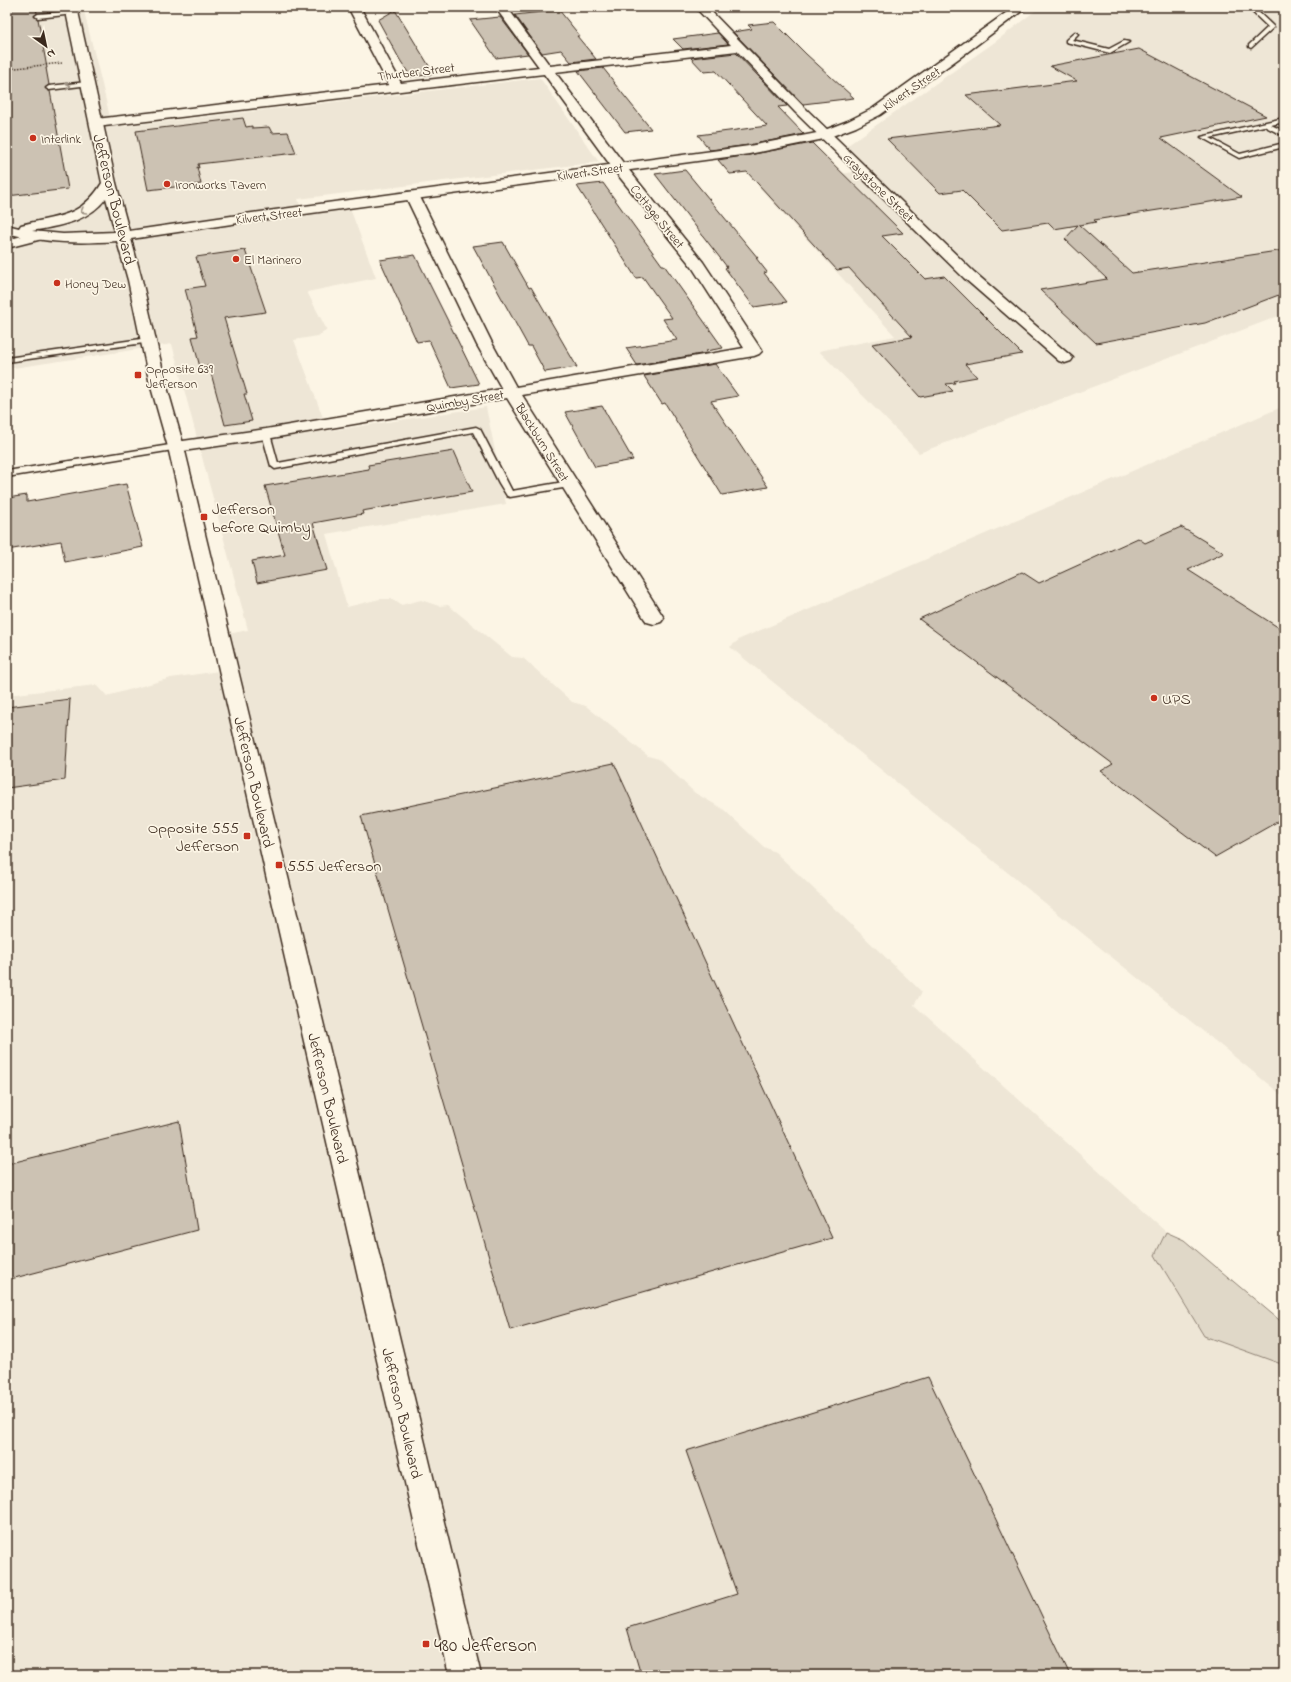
<svg xmlns="http://www.w3.org/2000/svg" width="1291" height="1682" viewBox="0 0 1291 1682" font-family="'Indie Flower',sans-serif">
	<rect width="100%" height="100%" fill="#fcf5e5"/>
	<filter id="ink" filterUnits="userSpaceOnUse"><feTurbulence type="fractalNoise" baseFrequency=".025" numOctaves="2"/><feDisplacementMap in="SourceGraphic" scale="8" xChannelSelector="R" yChannelSelector="G"/><feConvolveMatrix kernelMatrix="1 2 1 2 8 2 1 2 1" color-interpolation-filters="sRGB"/></filter>
	<g filter="url(#ink)">
		<path fill="#eee6d6" d="M7 7H83L110 117 118 127 540 78 599 162 298 199 301 208 348 203 376 278 307 292 327 330 318 336 294 340 328 431 486 407 506 504 326 534 347 607 380 599H392L401 605 421 600 439 606 448 605 512 657 523 658 572 702 586 706 648 756 659 759 695 793 723 809 764 847 775 852 922 992 914 1005 1166 1232 1155 1255 1204 1336 1284 1365V1675H7V695L97 685 107 696 171 678 219 671 218 636 248 630 172 344 7 369Z
			M1040 7H1278L1284 14V314L919 453 819 351 895 336 758 186 854 172 838 152 995 42Z
			M1284 406V1097L730 647 740 639Z"/>
		<path fill="#e0d8c8" stroke="#8e8173" d="M1166 1232 1184 1240 1284 1324V1365L1204 1336 1155 1255Z"/>
		<path fill="#ccc2b3" stroke="#3b2a1e" d="M7 7H36L37 13 34 16 38 19 47 68H46L49 85 45 88 50 91 68 189 7 196Z
			M395 10 434 74 411 77 400 60 378 20Z
			M559 10 580 36H577L596 59 571 62 561 50 542 53 515 15Z
			M500 17 528 54 496 58 470 20Z
			M774 22 806 54 854 98 803 104 733 32 752 29 748 25Z
			M718 33 728 44 683 49 673 39Z
			M1139 49 1266 116 1161 138 1242 197 1094 220 1096 222 1079 225 1132 273 1284 250V293L1205 323 1096 343 1040 290 1107 279 1065 239 1078 225 1054 229 1048 223 1002 230 962 190 940 193 887 139 1000 125 966 95 1077 81 1050 66Z
			M736 53 787 106 778 107 804 134 749 145 710 150 698 135 767 126 716 71 704 72 691 58Z
			M603 68 615 83H614L651 129 625 132 578 71Z
			M243 118 246 127 252 126V128L269 127 272 133 288 132 296 153 198 164 199 168 197 167 201 184 148 190 136 131Z
			M812 143 903 233 882 236 925 279 944 276 1022 354 965 364 977 377 954 381 955 383 946 384 953 391 920 397 872 344 912 337 849 268 837 270 747 172 730 174 718 160 749 155Z
			M685 170 758 258H756L767 272 764 273 787 302 754 307 725 268 727 267 655 174Z
			M603 183 662 265H664L723 348 706 351 707 353 637 365 626 348 677 340 663 319 672 318 643 277 636 278 577 186Z
			M503 242 529 288 531 287 577 367 545 372 531 346H528L473 246Z
			M245 250 266 312 224 318 247 394H244L252 421 225 425 209 366 200 367 192 337 198 336 185 289 205 286 196 257Z
			M415 255 450 325 479 384 451 388 429 340 417 342 380 260Z
			M715 364 738 396 711 401 768 487 722 495 665 403 662 404 644 376Z
			M602 406 633 460 595 467 565 412Z
			M454 451 472 492 362 511 363 514 313 523 327 570 257 583 252 561 285 555 265 486 369 469 368 465Z
			M126 484 143 547 65 562 61 541 7 550V498L27 495V502Z
			M1181 527 1224 553 1188 570 1284 631V818L1215 857 1101 771 1113 764 919 619 1022 572 1039 583 1138 538 1145 543Z
			M70 699 65 780 7 788V707Z
			M614 763 832 1238 510 1330 361 816Z
			M179 1121 197 1230 7 1280V1164Z
			M928 1377 1070 1675H641L627 1628 737 1594 686 1451Z"/>
		<g fill="none" stroke-linecap="round" stroke-linejoin="round">
			<g stroke="#3b2a1e" stroke-width="3">
				<path id="lane" d="M1247 7H1253L1274 27 1251 48 1249 47V45L1268 27Z
					M72 11 75 13 74 14 38 18 35 16 38 14Z
					M1075 32 1078 34 1072 40 1109 49 1124 41 1129 42 1110 53 1066 42V40Z
					M87 82 90 84 89 85 49 90 46 88 49 86Z
					M1284 118V122L1271 125 1284 131V136L1264 126 1210 138 1240 154 1284 143V147L1239 158 1201 137Z
					M148 338H151V342L7 362V358Z
					M476 427 480 429 512 491 569 481 573 484 569 487 510 497 507 496 499 483 473 432 275 469 271 466 262 434 266 432 270 434 278 463Z
					M176 444 179 445 180 447 179 449 7 477V471Z"/>
			</g>
			<g stroke="#3b2a1e" stroke-width="3">
				<path id="street" d="M348 7H360L401 83 539 67 495 7H507L550 66 731 45 695 7H707L803 106 974 272 1073 358 1071 361 1065 363 1059 361 964 278 795 112 737 51 555 72 624 164 703 262 762 351 759 354 754 356 522 395 664 618 661 622 654 624 647 622 644 618 507 398 266 439 176 452 170 451 168 447 170 443 176 442 266 429 502 389 477 345 405 195 407 192H417L419 195 493 345 516 387 744 348 692 267 614 170 544 74 96 127 92 126 90 123 92 120 96 119 389 85Z
					M37 232 42 233 44 236 42 239 7 248V240Z"/>
			</g>
			<g stroke="#3b2a1e" stroke-width="3">
				<path id="secondary" d="M65 7H77L116 183 129 231 245 214 749 146 817 133 848 121 872 109 1014 7H1027L962 56 880 115 856 127 824 139 749 154 245 222 131 239 142 280 165 380 184 447 481 1675H449L168 447 149 380 128 280 117 241C77 244 46 243 7 233V225L19 228 21 225C57 216 81 218 102 183ZM106 198 115 232 63 234 32 231C58 226 89 222 106 198Z"/>
			</g>
			<path stroke="#3b2a1e" stroke-width="1.5" stroke-dasharray="1.5 1.5" stroke-linecap="butt" d="M7 69 62 63"/>
			<use href="#lane" fill="#fcf5e5" fill-rule="evenodd"/>
			<use href="#street" fill="#fcf5e5" fill-rule="evenodd"/>
			<use href="#secondary" fill="#fcf5e5" fill-rule="evenodd"/>
		</g>
		<defs><path id="oneway-chevron" d="M-2-3.5L2.5 0L-2 3.5" fill="none" stroke-width="1.6" stroke-linecap="round" stroke-linejoin="round"/></defs>
		<g stroke="#9c9082">
			<use href="#oneway-chevron" transform="translate(68 86) rotate(-6)"/>
			<use href="#oneway-chevron" transform="translate(83 211) rotate(150)"/>
		</g>
	</g>
	<g fill="#c8321e" stroke="#fcf5e5" stroke-width="1.5">
		<circle cx="33" cy="138" r="4"/>
		<circle cx="167" cy="184" r="4"/>
		<circle cx="236" cy="259" r="4"/>
		<circle cx="57" cy="283" r="4"/>
		<rect x="134" y="371" width="8" height="8" rx="2"/>
		<rect x="200" y="513" width="8" height="8" rx="2"/>
		<circle cx="1154" cy="698" r="4"/>
		<rect x="243" y="832" width="8" height="8" rx="2"/>
		<rect x="275" y="861" width="8" height="8" rx="2"/>
		<rect x="422" y="1640" width="8" height="8" rx="2"/>
	</g>
	<g text-anchor="middle" stroke-width="3.5" stroke-linejoin="round" paint-order="stroke">
		<g font-size="13" fill="#3b2a1e" stroke="#fcf5e5">
			<text transform="translate(416 71) rotate(-7)" y="5">Thurber Street</text>
			<text transform="translate(911 88) rotate(-35)" y="5">Kilvert Street</text>
			<text transform="translate(590 171) rotate(-8)" y="5">Kilvert Street</text>
			<text transform="translate(879 187) rotate(44)" y="5">Graystone Street</text>
			<text transform="translate(269 215) rotate(-7)" y="5">Kilvert Street</text>
			<text transform="translate(658 216) rotate(51)" y="5">Cottage Street</text>
			<text transform="translate(465 400) rotate(-10)" y="5">Quimby Street</text>
			<text transform="translate(543 442) rotate(58)" y="5">Blackburn Street</text>
		</g>
		<g font-size="13" fill="#3b2a1e" stroke="#fcf5e5" text-anchor="start">
			<text x="41" y="143">Interlink</text>
			<text x="175" y="189">Ironworks Tavern</text>
			<text x="244" y="264">El Marinero</text>
			<text x="65" y="288">Honey Dew</text>
			<text x="146" y="373">Opposite 639<tspan x="146" dy="15">Jefferson</tspan></text>
		</g>
		<g font-size="16" fill="#3b2a1e" stroke="#fcf5e5">
			<text transform="translate(115 199) rotate(76)" y="6">Jefferson Boulevard</text>
			<text transform="translate(255 782) rotate(77)" y="6">Jefferson Boulevard</text>
			<text transform="translate(329 1098) rotate(77)" y="6">Jefferson Boulevard</text>
			<text transform="translate(403 1413) rotate(77)" y="6">Jefferson Boulevard</text>
		</g>
		<g font-size="16" fill="#3b2a1e" stroke="#fcf5e5" text-anchor="start">
			<text x="212" y="514">Jefferson<tspan x="212" dy="18">before Quimby</tspan></text>
			<text x="1162" y="704">UPS</text>
			<text x="239" y="833" text-anchor="end">Opposite 555<tspan x="239" dy="18">Jefferson</tspan></text>
			<text x="287" y="871">555 Jefferson</text>
		</g>
		<g font-size="19" fill="#3b2a1e" stroke="#fcf5e5" text-anchor="start">
			<text x="434" y="1651">480 Jefferson</text>
		</g>
	</g>
	<rect width="1291" height="1682" fill="none" stroke="#fcf5e5" stroke-width="24"/>
	<rect x="12" y="12" width="1267" height="1658" fill="none" stroke="#3b2a1e" stroke-width="1.5" filter="url(#ink)"/>
	<g transform="translate(46 46) rotate(147)" stroke="#fcf5e5" stroke-width="3" paint-order="stroke">
	<path d="M0-3L7 15L0 10L-7 15Z" fill="#3b2a1e"/>
	<text y="-6" font-size="11" font-weight="bold" text-anchor="middle" fill="#3b2a1e">N</text>
	</g>
</svg>
